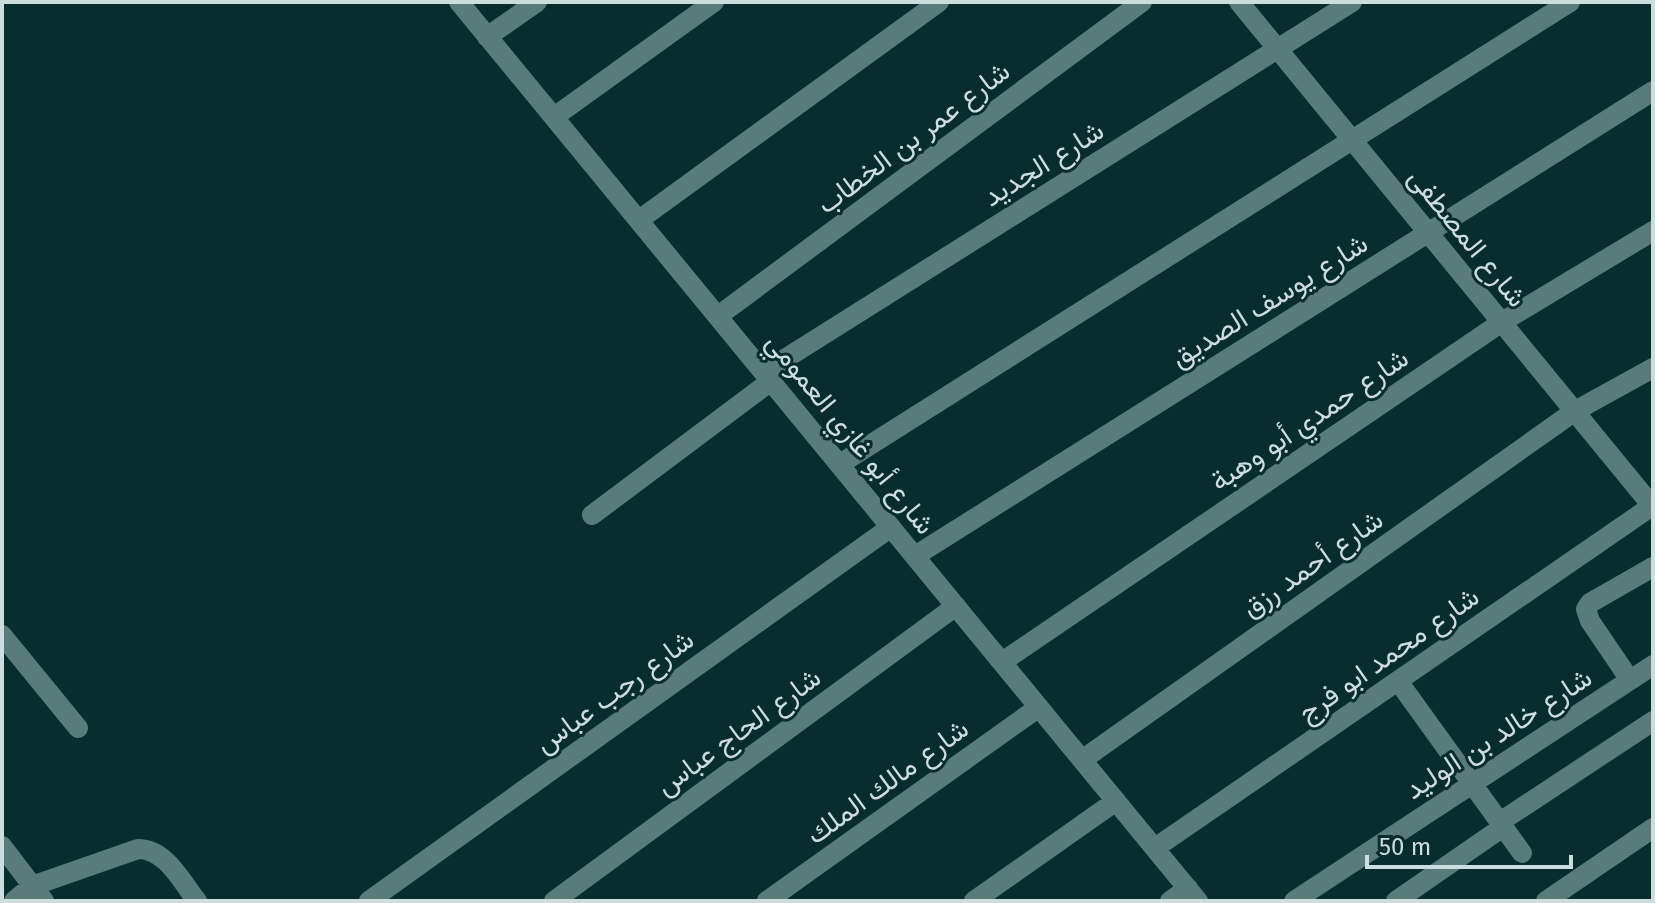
<svg xmlns="http://www.w3.org/2000/svg" width="1655" height="903" viewBox="0 0 1655 903" font-family="'Fira Sans',Vazirmatn,sans-serif">
	<rect width="100%" height="100%" fill="#092c2c"/>
	<g fill="none" stroke-linecap="round" stroke-linejoin="round">
		<path stroke="#597b7a" stroke-width="20" d="M459 2 1198 901
			M1239 2 1653 507
			M487 37 537 2
			M554 117 714 2
			M639 220 939 2
			M718 316 1142 2
			M764 372 1352 2
			M840 464 1570 2
			M592 515 771 381
			M915 556 1653 91
			M2 635 78 728
			M1002 662 1502 322 1653 231
			M1630 680 1590 621 1586 609 1590 603 1653 567
			M1398 681 1522 853
			M1082 760 1575 411 1653 368
			M1500 822 1653 721
			M2 846 44 901
			M1155 848 1652 506
			M14 901 32 886 138 849C166 849 181 881 197 901
			M369 901 891 527
			M554 901 956 606
			M767 901 1039 707
			M974 901 1116 801
			M1170 901 1188 888
			M1294 901 1653 665
			M1396 901 1503 827
			M1546 901 1653 828"/>
	</g>
	<g text-anchor="middle" stroke-width="6" stroke-linejoin="round" paint-order="stroke">
		<g font-size="28" fill="#cbdddd" stroke="#092c2c">
			<text transform="translate(913 137) rotate(-37)" y="10">شارع عمر بن الخطاب</text>
			<text transform="translate(1043 163) rotate(-32)" y="10">شارع الجديد</text>
			<text transform="translate(1468 237) rotate(51)" y="10">شارع المصطفى</text>
			<text transform="translate(1269 300) rotate(-32)" y="10">شارع يوسف الصديق</text>
			<text transform="translate(1309 419) rotate(-34)" y="10">شارع حمدي أبو وهبة</text>
			<text transform="translate(851 433) rotate(51)" y="10">شارع أبو غازي العمومي</text>
			<text transform="translate(1312 563) rotate(-35)" y="10">شارع أحمد رزق</text>
			<text transform="translate(1388 654) rotate(-35)" y="10">شارع محمد ابو فرج</text>
			<text transform="translate(614 691) rotate(-36)" y="10">شارع رجب عباس</text>
			<text transform="translate(738 731) rotate(-36)" y="10">شارع الحاج عباس</text>
			<text transform="translate(1498 733) rotate(-33)" y="10">شارع خالد بن الوليد</text>
			<text transform="translate(887 781) rotate(-36)" y="10">شارع مالك الملك</text>
		</g>
	</g>
	<rect width="1655" height="903" fill="none" stroke="#cbdddd" stroke-width="8"/>
	<path d="M1367 855v12h204v-12" fill="none" stroke="#cbdddd" stroke-width="4"/>
	<text x="1379" y="855" font-size="24" fill="#cbdddd" stroke="#092c2c" stroke-width="6" paint-order="stroke">50 m</text>
</svg>
